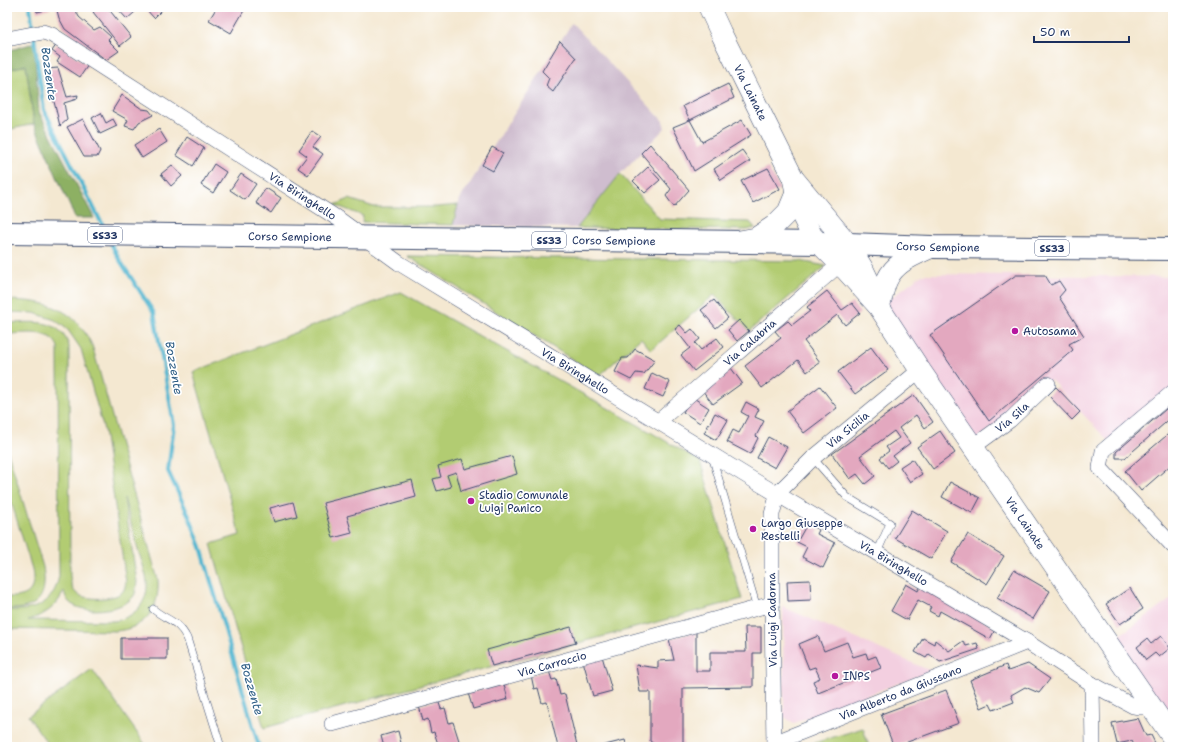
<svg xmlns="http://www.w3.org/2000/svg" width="1180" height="754" viewBox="0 0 1180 754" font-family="'Shantell Sans',sans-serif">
	<rect width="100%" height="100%" fill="#fff"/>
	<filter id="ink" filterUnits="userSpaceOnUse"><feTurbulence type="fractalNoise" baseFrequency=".025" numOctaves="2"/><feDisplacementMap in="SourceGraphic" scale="8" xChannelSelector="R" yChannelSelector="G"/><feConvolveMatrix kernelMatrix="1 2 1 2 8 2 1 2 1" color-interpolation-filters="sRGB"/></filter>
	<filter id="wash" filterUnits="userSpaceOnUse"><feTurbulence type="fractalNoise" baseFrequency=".012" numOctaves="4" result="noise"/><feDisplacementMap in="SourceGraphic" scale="16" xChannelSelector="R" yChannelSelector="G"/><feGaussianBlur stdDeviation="0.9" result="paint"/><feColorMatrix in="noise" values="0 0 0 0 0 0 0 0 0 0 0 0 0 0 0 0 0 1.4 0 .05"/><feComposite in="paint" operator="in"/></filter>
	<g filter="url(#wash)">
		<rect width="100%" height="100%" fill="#f4e8d1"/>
		<path fill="#f3cfe0" d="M922 274 1173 277V389L1110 443 1051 380 974 442 883 304Z
			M1173 598V721L1111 641Z
			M783 607 931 671 794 723 784 717Z"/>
		<path fill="#cfbdcf" d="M572 23 663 121 665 128 620 174 577 228 453 225 460 199Z"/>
		<path fill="#b2cc72" stroke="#667e68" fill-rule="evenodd" d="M26 65 34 124 7 130V70Z
			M620 174 660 219 750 222 755 228 747 230 577 228Z
			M349 199 374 207H437L458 205 453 225 362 222 363 216 335 205Z
			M407 256 800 261 826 266 749 331 714 295 651 350 641 338 599 376Z
			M401 292 640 426 700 461 742 599 264 728 211 544 240 535 193 372Z
			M7 300C46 301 73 306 92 345L158 580C160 609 145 629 115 631L7 629V610C34 611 53 606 59 576L58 347C51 328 23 334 7 334V323C32 323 59 316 69 346L70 576C71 582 71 588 76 593 84 601 117 600 123 591 125 589 125 585 126 582L104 430 81 349 68 330 55 320 34 313 7 312ZM124 498C129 515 133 533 138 550 141 560 146 572 147 583 148 604 133 618 114 621L28 620C45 615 56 608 64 591 65 595 66 599 69 602 82 615 122 611 133 597 136 594 136 587 137 582Z
			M7 449 43 567C48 597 38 610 7 609V597C29 598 36 591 32 569L7 488Z
			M92 669 147 747H50L28 716Z
			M863 728 869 747H801Z"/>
		<path fill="#8db064" stroke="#547061" d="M34 43 39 112 94 218H75L34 124 26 65 7 70V51Z"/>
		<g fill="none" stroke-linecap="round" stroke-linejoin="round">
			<path stroke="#51b6d0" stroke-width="4" d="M30 7 33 30
				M34 37 44 110 104 228
				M110 241 119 259 154 313 174 425 168 471 189 516 201 547 259 747"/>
		</g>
		<g id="blocks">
			<path fill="#e3a8bf" d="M36 7H50V9L37 12Z
				M56 7H74L79 17 94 30 100 27 111 37 108 40 119 51 106 60 65 29 59 18Z
				M99 7H107L131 37 120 46 93 12Z
				M116 7H130L135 12 127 19Z
				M144 7H160L162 10 154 18Z
				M217 7H246L231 33 209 20Z
				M560 41 576 58 553 92 546 86 549 78 542 71Z
				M57 44 88 65 80 77 57 62 60 57 52 51Z
				M58 68 67 97 78 95 77 99 64 103 67 120 60 126 46 69Z
				M728 84 734 98 690 120 683 106Z
				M122 95 142 109 149 110 153 115 139 122 134 129 125 126 128 120 112 111Z
				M101 113 106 123 113 119 117 126 100 134 92 118Z
				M83 119 100 151 97 157H84L67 127Z
				M690 120 702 142 742 120 751 135 694 171 673 127Z
				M159 129 167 142 142 158 134 145Z
				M312 131 321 137 313 147 323 154 308 175 298 168 307 156 299 150Z
				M187 137 204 148 193 166 176 155Z
				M650 144 689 190 674 207 666 196 671 189 641 153Z
				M492 147 503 153 493 171 482 165Z
				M742 150 750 161 721 180 714 169Z
				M214 164 226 172 213 193 201 185Z
				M172 165 182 176 171 186 161 174Z
				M648 167 660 180 645 193 633 181Z
				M768 168 780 189 753 203 741 181Z
				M241 174 256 184 245 200 230 190Z
				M266 188 281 198 271 213 256 203Z
				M1016 275H1045L1051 285 1059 281 1065 290 1059 297 1084 336 1069 344 1073 350 989 421 930 335Z
				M827 291 842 310 852 303 860 313 845 325 837 315 804 341 820 362 807 372 798 360 762 388 745 366 781 338 775 331 788 321 792 325 810 311 807 307Z
				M714 300 728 318 716 328 701 310Z
				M739 320 749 331 737 341 728 330Z
				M680 325 687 333 692 329 700 339 695 343 701 350 717 338 724 347 694 371 681 355 690 348 675 329Z
				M871 347 888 370 855 394 838 372Z
				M635 349 655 360 644 374 636 373 631 380 615 372 622 358H628Z
				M731 368 742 383 713 404 702 390Z
				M652 373 670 382 663 397 645 389Z
				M820 386 837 408 804 433 787 411Z
				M1056 387 1080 412 1072 420 1048 395Z
				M914 395 933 422 925 428 916 415 899 428 910 443 893 456 897 461 888 468 880 458 889 451 886 447 899 438 894 431 860 456 875 476 865 484 857 474 850 479 832 454Z
				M692 397 709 408 700 423 683 412Z
				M746 402 759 409 755 417 764 421 756 436 758 438 750 454 727 442 733 430 739 433 748 416 741 412Z
				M1173 403V416L1125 458H1116V452Z
				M715 413 728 420 716 440 704 433Z
				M1173 430V463L1141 491 1125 471Z
				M940 431 955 453 933 469 917 447Z
				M768 437 787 447 775 468 757 458Z
				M512 456 517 474 461 491 456 472 447 475 451 487 437 491 433 479 441 477 438 466 462 459 465 469Z
				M912 459 922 474 910 482 900 467Z
				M412 480 416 497 347 516 352 533 333 538 323 503Z
				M950 482 980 498 972 513 942 497Z
				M293 502 297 516 274 522 270 508Z
				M912 510 947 531 931 559 895 538Z
				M807 524 819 530 817 534 835 543 823 568 802 557 807 547 797 542Z
				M968 534 1004 556 987 584 951 562Z
				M1014 570 1050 591 1033 619 997 598Z
				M810 580 811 600 788 601 787 581Z
				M906 584 918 591 921 585 996 628 990 639 940 611 938 616 929 611 931 607 918 600 907 620 891 611Z
				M1130 588 1143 609 1120 624 1106 604Z
				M571 627 576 643 492 666 487 650Z
				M745 627H761V653H753V687L683 688V747H658L650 741V692H640L636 665 658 668V661L674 660 669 639 696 632V671H710V652H746Z
				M818 636 824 651 847 642 853 657 866 653 868 659 876 656 881 668 818 693 813 681 820 678 815 667 809 669 799 644Z
				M1161 636 1170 648 1159 657 1155 653 1146 660 1137 647 1147 639 1151 644Z
				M121 638H167V659H121Z
				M923 638 934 644 935 640 949 651 963 641 966 646 977 643 979 649 940 662 929 654 926 658 915 652Z
				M602 656 612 691 593 696 583 661Z
				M1028 664 1050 679 1039 693 1025 687 1011 695 1014 702 993 710 990 704 981 708 970 680 1006 665 1008 671Z
				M549 671 552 680 556 679 560 695 565 694 577 745 571 747H558L547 702 542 703 538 688 534 689 531 675Z
				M504 684 508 699 473 709 468 693Z
				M946 690 959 723 894 747 881 714Z
				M438 700 441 709 445 708 449 723 453 722 461 747H439L434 732 431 733 428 719 423 721 419 706Z
				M1138 718 1146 736 1151 735 1157 747H1135L1132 741 1117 744 1112 723Z
				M398 731 402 747H384L381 736Z
				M625 740 627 747H601V746Z
				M760 745V747H735V746Z"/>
		</g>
	</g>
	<g filter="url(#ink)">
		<use href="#blocks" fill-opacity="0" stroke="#3c4b6f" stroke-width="1"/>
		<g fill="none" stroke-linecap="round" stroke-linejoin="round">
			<g stroke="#3c4b6f" stroke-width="8">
				<path id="lane" d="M712 456 757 608
					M813 458 847 497 890 523 877 553
					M153 609C167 621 177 619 187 638L221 747"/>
			</g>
			<g stroke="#3c4b6f" stroke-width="16">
				<g id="street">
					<path id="s1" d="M7 39 43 32 52 35 340 220 399 263 755 481 1027 642 1092 684 1133 706 1138 707H1151"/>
					<path d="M1173 392 1103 451 1100 468 1173 546"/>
					<path id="s2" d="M659 421 833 270 843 267"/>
					<path id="s3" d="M973 447 1010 420 1048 384"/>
					<path d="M1092 684 1093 747"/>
					<path id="s4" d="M332 724 772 604"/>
					<path id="s5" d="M774 743 1027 642"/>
					<path id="s6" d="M774 747 772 604V514L778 493 813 458 920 370"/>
				</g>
			</g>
			<g stroke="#3c4b6f" stroke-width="22">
				<g id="secondary">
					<path id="s7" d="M709 7 721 33 793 178 848 244 863 269 872 288"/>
					<path id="s8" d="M793 178 800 211 812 236 843 267 879 307 920 370 1173 738"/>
					<path d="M740 241 756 238 774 226 788 212 796 193"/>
					<path d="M879 307C882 299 883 288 887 280 895 262 915 255 932 247"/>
				</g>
			</g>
			<g stroke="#3c4b6f" stroke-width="24">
				<g id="primary">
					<path id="s9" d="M7 233 820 243 932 247 1173 249"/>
				</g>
			</g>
			<use href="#lane" stroke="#fff" stroke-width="7"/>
			<use href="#street" stroke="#fff" stroke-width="15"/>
			<use href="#secondary" stroke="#fff" stroke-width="21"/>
			<use href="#primary" stroke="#fff" stroke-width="22"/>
		</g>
	</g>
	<g fill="#b5179e" stroke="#fff" stroke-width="1.5">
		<circle cx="1015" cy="331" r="4"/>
		<circle cx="471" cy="501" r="4"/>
		<circle cx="753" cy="529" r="4"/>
		<circle cx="835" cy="676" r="4"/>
	</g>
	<g text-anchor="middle" stroke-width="3.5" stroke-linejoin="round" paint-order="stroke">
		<g fill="#fff" stroke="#5f6d8e" stroke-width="1">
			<rect x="88" y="227" width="34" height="16" rx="3"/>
			<rect x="532" y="232" width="34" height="16" rx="3"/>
			<rect x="1035" y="240" width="34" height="16" rx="3"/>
		</g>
		<g font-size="10" font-weight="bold" fill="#1b2f5e">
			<text x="105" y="239">SS33</text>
			<text x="549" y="244">SS33</text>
			<text x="1052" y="252">SS33</text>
		</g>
		<g font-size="11" fill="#1b2f5e" stroke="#fff">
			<text dy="4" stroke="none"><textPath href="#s7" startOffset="95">Via Lainate</textPath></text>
			<text dy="4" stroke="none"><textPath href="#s1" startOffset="344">Via Biringhello</textPath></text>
			<text dy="4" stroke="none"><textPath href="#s9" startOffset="283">Corso Sempione</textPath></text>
			<text dy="4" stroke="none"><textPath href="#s9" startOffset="607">Corso Sempione</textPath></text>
			<text dy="4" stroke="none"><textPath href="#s9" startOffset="931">Corso Sempione</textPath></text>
			<text dy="4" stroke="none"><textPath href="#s2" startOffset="120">Via Calabria</textPath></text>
			<text dy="4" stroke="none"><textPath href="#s1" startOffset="668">Via Biringhello</textPath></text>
			<text dy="4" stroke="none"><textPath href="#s3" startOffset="49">Via Sila</textPath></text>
			<text dy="4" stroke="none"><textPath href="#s6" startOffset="349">Via Sicilia</textPath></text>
			<text dy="4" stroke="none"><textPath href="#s8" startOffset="420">Via Lainate</textPath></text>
			<text dy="4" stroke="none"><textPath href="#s1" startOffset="1040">Via Biringhello</textPath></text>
			<text transform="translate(772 620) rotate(-91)" y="4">Via Luigi Cadorna</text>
			<text dy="4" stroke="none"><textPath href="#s4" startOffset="228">Via Carroccio</textPath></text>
			<text dy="4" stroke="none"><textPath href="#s5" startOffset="136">Via Alberto da Giussano</textPath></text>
		</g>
		<g font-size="11" fill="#1b2f5e" stroke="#fff" text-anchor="start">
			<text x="1023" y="335">Autosama</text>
			<text x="479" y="499">Stadio Comunale<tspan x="479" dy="13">Luigi Panico</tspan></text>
			<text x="761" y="527">Largo Giuseppe<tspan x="761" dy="13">Restelli</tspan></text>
			<text x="843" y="680">INPS</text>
		</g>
		<g font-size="12" font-style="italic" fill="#2e5e86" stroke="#fff">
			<text transform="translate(49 74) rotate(82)" y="4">Bozzente</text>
			<text transform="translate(174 368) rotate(80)" y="4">Bozzente</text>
			<text transform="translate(252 689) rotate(74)" y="4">Bozzente</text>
		</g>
	</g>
	<rect width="1180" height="754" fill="none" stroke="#fff" stroke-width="24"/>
	<path d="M1034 36v6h95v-6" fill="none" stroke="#1b2f5e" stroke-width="2"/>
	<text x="1040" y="36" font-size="12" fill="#1b2f5e" stroke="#ffffff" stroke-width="3" paint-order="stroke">50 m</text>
</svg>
